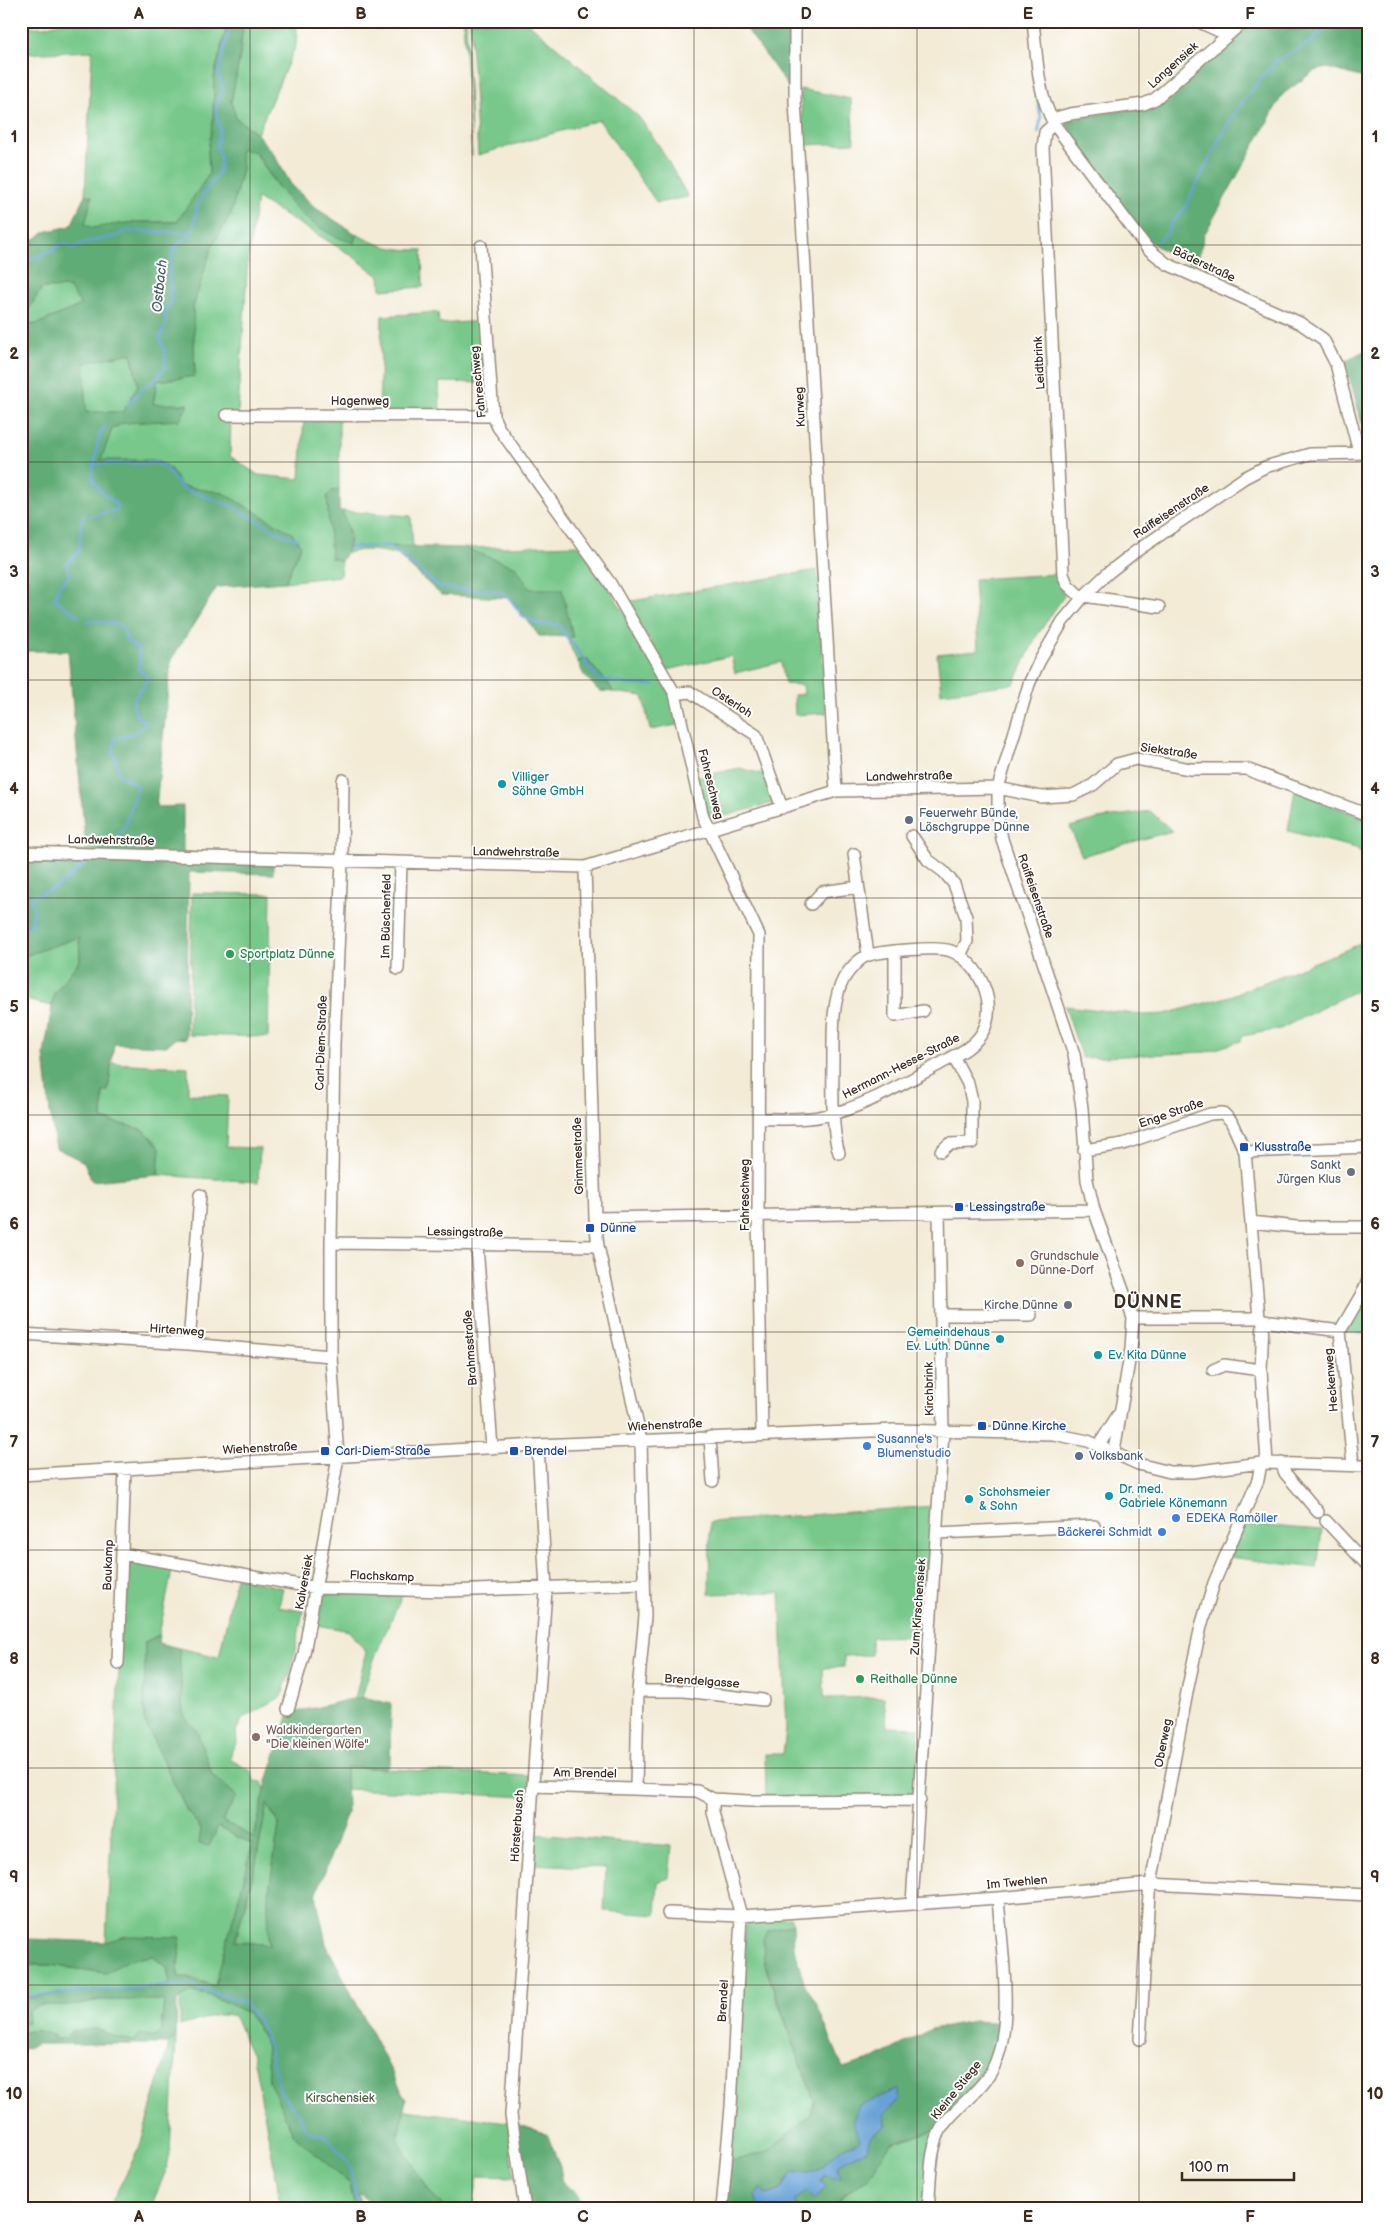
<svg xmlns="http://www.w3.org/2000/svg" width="1389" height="2230" viewBox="0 0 1389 2230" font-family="'Balsamiq Sans',sans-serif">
	<rect width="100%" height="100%" fill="#fff"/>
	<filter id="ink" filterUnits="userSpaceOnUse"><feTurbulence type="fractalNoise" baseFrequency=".02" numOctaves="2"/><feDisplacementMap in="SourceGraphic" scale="10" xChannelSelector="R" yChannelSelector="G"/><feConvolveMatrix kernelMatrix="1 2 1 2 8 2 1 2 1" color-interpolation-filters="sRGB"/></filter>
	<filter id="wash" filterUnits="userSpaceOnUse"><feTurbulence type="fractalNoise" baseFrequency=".0096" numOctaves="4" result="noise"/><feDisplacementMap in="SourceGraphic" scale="20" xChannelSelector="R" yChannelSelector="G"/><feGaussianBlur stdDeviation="1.12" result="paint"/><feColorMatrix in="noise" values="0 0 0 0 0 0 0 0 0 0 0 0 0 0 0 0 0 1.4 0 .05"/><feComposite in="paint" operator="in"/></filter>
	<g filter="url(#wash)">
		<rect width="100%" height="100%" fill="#f3ebd6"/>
		<path fill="#77c88a" stroke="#597954" d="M68 21H228L214 77 213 120 208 151 209 174 177 222H134L92 228 85 225 92 196 85 195 92 51 21 54V27H43Z
			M243 21H297L296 45 257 134 236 118 231 102 240 55Z
			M463 21H466L472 156Z
			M470 21H526L639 117 660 147 688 197 657 203 599 120 478 155Z
			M800 89 851 99 854 143 804 145Z
			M240 148 255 152 278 188 354 243 356 234C380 247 394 250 422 250L423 287 381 290 380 277 351 255 257 198 248 257 238 412 231 414 230 456 258 475 300 479 304 417H339V490L332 491 331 558 341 561 340 576 285 582 301 546 223 493 181 486 169 467 100 461 112 429 123 423 180 420 188 404 153 405 157 381 195 376 193 307 212 246 231 214 242 169Z
			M69 287 81 305 37 324 21 325V313H26L42 288Z
			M438 312 439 324 483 321 487 383 439 382 440 413H379L382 316Z
			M131 353 138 385 123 412 85 413 84 362Z
			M342 511 411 516 413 548 389 546 398 555C380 550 364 548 347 553L351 537Z
			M579 545 609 588 660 672 682 724 650 730 643 696 613 692C606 676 596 673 587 659L577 661 566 637H572L529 589 516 567 464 548Z
			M817 570 826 713 795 715 794 695 804 694 803 685 785 684 781 662 735 673 731 656 667 670 626 602Z
			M1057 574 1064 596 1036 637 1014 684 941 693 937 654 978 650 974 579Z
			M740 768 766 775 776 802 714 819 708 816 696 777Z
			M1295 790 1368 820V859L1356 848 1288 831Z
			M1150 811 1172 831 1082 856 1070 827 1098 819Z
			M192 893 271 894 268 1037 189 1035Z
			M79 937 80 960 54 994 52 1006 21 999V957Z
			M1368 938V1090L1359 989 1280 1029 1242 1036 1241 1041 1206 1052 1082 1058 1065 1006 1143 1015 1165 1014 1227 997 1358 945Z
			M111 1063 188 1067V1094L228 1096 226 1147 260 1148 258 1182 158 1175 160 1147 144 1130 102 1119 103 1090H108Z
			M1368 1285V1334L1343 1332Z
			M934 1506 926 1636 871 1637V1655L844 1656V1667L823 1668 824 1698 884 1697 887 1727 919 1728 916 1790 907 1796 766 1799 765 1754H783L786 1729 780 1592 709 1594 710 1522Z
			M1242 1524 1322 1530 1317 1568 1229 1557Z
			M130 1559 173 1566 159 1635 145 1642 144 1720 187 1811 201 1830 218 1827 253 1845 215 1986 195 1979 178 1976 180 1937 106 1942 124 1561Z
			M236 1577 283 1588 279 1607 303 1611 291 1670 281 1697 243 1718 236 1731 237 1743 232 1750 230 1759 252 1772 254 1781 262 1782 265 1790 254 1838 222 1821 237 1796 212 1775 197 1731 183 1715 179 1648 219 1657Z
			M404 1592C388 1627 371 1660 362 1698L355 1699 366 1652 350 1631 312 1624 319 1594Z
			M346 1767 530 1776 529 1797 346 1789Z
			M267 1803 279 1825 268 1898 269 1945 235 1941 255 1868Z
			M535 1834 672 1846 669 1878 658 1882 656 1915 604 1911 606 1868 533 1864Z
			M790 1917 793 1924 774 1930 764 1961 768 1975 814 2100 812 2114 768 2152 729 2162 745 1926 750 1921Z
			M152 1956 167 1967 170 1985 153 1988 93 1990 21 1999V1965H50L106 1973 128 1960Z
			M192 1992 212 1996 248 2013 265 2040 269 2081 293 2134 350 2184 355 2209H280L277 2181 253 2056C243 2043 243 2028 233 2015H216L180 2026V1998Z
			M140 1999 164 2000 161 2031 155 2037 134 2041 113 2037 54 2040 35 2030 21 2033V2022L28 2023 29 2010 41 2005H75L99 2000Z
			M176 2037 170 2152 167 2168 150 2209H108L140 2146 169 2044Z
			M404 2110 508 2122 514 2177 478 2176 473 2209H446L429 2191 397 2139Z
			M936 2130 940 2138 931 2209H835L843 2196 869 2177 891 2143Z"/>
		<path fill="#61ac76" stroke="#4e6b4a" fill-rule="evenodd" d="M228 21H243L240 55 231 102 236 118 257 134 273 153 292 186 317 209 356 234 354 243C303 228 283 195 255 152L240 149 242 169 231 214 212 246 193 307 195 376 157 381 153 404H188L180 420 123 423 112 429 101 460H154L169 467 181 486 223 493 292 533 301 546 285 582 217 587 171 660 156 807 183 806V852L273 863V874L189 872 186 1039 176 1038 166 1046 114 1044 108 1091H103L102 1119 144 1130 160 1147 158 1175 92 1181 84 1162 56 1148 50 1113 44 1055 54 994 80 960 79 937 21 957V857L86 850 68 651H21V325L37 324 81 305 69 287 42 288 26 313H21V243L35 239 44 232 71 226 85 195 92 196 85 224 92 228 134 222H177L209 174 208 151 213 120 214 77ZM131 353 138 385 123 412H86L84 363Z
			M741 21H791L792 92Z
			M1249 21H1368V79L1327 68 1314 71 1283 94 1204 235 1197 264 1169 254 1144 238 1066 124 1069 119 1144 107Z
			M1368 349V427L1362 423 1345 361Z
			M339 490V511H342C349 532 354 541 341 561L331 558 327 496 332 491Z
			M388 546 464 548 516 567 530 589H562L573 637 539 636 511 598 441 595Z
			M587 659C596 673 606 676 613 692L599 691 584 675 577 661Z
			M159 1635 158 1643 179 1648 183 1715 197 1731 212 1775 237 1796 222 1820 254 1838 267 1781 290 1710C302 1714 343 1699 360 1698 369 1697 381 1702 391 1704L390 1763 386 1768 346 1767 347 1813 316 1895 326 1944 406 2100 397 2139 429 2191 446 2209H377L359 2193 362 2209H355L350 2184 293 2134 269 2081 265 2040 248 2013 212 1996 192 1992 177 2000 176 2037 169 2044H37L21 2050V2033L35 2030 54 2035V2039H66L71 2031 97 2029 120 2039 134 2041 140 2034 155 2037 161 2031 164 2000H99L75 2005H41L29 2010 28 2023 21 2022V1999L93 1990 153 1988 170 1984 167 1967 152 1956 128 1960 106 1973 50 1965H21V1926L29 1939 106 1942 126 1936 180 1937 178 1976 215 1986 253 1845 218 1827 209 1846 199 1844 201 1829 187 1811 144 1720 145 1642ZM267 1804 279 1825 268 1898 269 1945 235 1941 255 1867Z
			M793 1924 794 1948 804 1983 816 2003 843 2068 876 2058 931 2029 974 2021 1007 2023 999 2058 936 2130 891 2143 869 2177 843 2195 835 2209H797L793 2200 806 2192 814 2200 827 2186 821 2182 825 2174 840 2176 837 2165 867 2149 870 2137 885 2126 884 2115 899 2099 853 2121 861 2141C855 2143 847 2145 842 2149 822 2162 822 2176 793 2171L781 2190 768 2195 761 2189 755 2195 759 2209H726L729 2162 768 2151 811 2114 814 2100 764 1961 763 1939 767 1931Z
			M520 2125 547 2134 560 2167 563 2183C573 2193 581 2193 580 2209H528L514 2127Z"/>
		<path fill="#67a1d6" stroke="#51667a" d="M899 2089V2099L884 2115 885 2126 870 2137 867 2149 837 2165 840 2177H831L824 2174 821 2182 827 2186 814 2200 806 2192 794 2200 797 2209H759L755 2195 760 2189 768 2195 781 2190 793 2171C822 2176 822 2163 841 2149 847 2145 854 2144 860 2141L853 2121 859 2105Z"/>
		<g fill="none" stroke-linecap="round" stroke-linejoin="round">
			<path stroke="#67a1d6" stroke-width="2.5" d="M1357 21 1368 26
				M1033 76 1041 119 1038 133
				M1048 144 1053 140
				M1159 240 1167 234 1172 222 1182 213 1219 140 1238 108 1275 61 1308 44 1321 32 1348 21
				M21 263 52 251 63 243 73 248 86 242 117 236 126 231 187 232
				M127 405 144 387 155 381 165 367V354L160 338 166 323V309L171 302 169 274 173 250 193 229 198 203 218 173 221 162 217 145 220 128 215 110 223 89 218 75 231 21
				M93 464 156 463 163 466 182 488 230 505 283 535 297 539
				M92 516 116 510 118 506 99 489 92 478 99 435 105 426
				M350 547 389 546 440 587 467 590H493L507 595 523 617 539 624 559 625 598 679 628 684 654 685
				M79 616C70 611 65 604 55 600L59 586 68 578V569L65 565 79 551 82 517 84 516
				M88 621C99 619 108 624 119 624L125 632 126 640 138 649 140 661 138 669 148 677C141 697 125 693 138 718L146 721C141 733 127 736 115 738L113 753 120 776 138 786C129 807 129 828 112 845
				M21 935 34 923 31 919 34 911 31 901 33 896C55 891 68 879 84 864
				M181 1985 187 1984 243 2002 254 2014 264 2031 280 2091 296 2111 307 2131 327 2138 349 2163 359 2209
				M21 1996 177 1985"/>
		</g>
	</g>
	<g filter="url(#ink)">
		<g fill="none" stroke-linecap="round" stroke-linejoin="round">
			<g stroke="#978a7a" stroke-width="14">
				<path id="minor" d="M795 21V101L836 791
					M1033 21C1037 57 1037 92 1054 124L1147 248 1167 264 1300 323 1323 339 1336 364 1359 452
					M1197 21 1221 32 1225 37
					M1052 119 1070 114 1144 104 1155 99 1244 21
					M1054 124 1045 132 1043 148 1063 574 1067 584 1082 598
					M481 246 493 416 498 427 610 583 675 694 703 817 759 935 758 1215 762 1434
					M226 415 493 416
					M1084 596 1159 607
					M675 694 690 692 756 735 782 808
					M912 836 928 860 944 872 954 884 966 917 967 941 960 956
					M21 852 585 867 836 791 998 788 1041 797 1073 795 1093 785 1117 764 1136 759 1190 769H1246L1363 813 1368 817
					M854 854 868 955
					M585 867 595 1218 598 1246 641 1440 645 1616 638 1691 636 1788
					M811 904 822 892 858 887
					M895 952V1016L923 1011
					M398 969 401 863
					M759 1119C779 1118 803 1121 823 1116 864 1108 903 1083 940 1064 954 1056 973 1048 982 1033 999 1006 980 962 951 951 939 946 883 951 869 955 860 957 849 970 844 978 832 1000 833 1031 833 1055 833 1081 831 1130 839 1153
					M1084 1150 1123 1144 1210 1114 1223 1113 1231 1121 1245 1152 1259 1318
					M941 1151 949 1144 972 1143V1101L968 1084 953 1056
					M1245 1152 1368 1147
					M595 1218 1094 1210
					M1251 1222 1297 1227H1368
					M331 1243 598 1246
					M477 1246 492 1448
					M941 1315H1031
					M1133 1318H1259L1263 1321 1340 1331
					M1263 1321 1261 1370 1267 1463
					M1340 1331 1353 1465
					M1340 1331 1364 1290 1368 1279
					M21 1334 189 1344 331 1356
					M189 1344 200 1195
					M1213 1370 1224 1365 1261 1370
					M710 1437 713 1481
					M1099 1445 1118 1415
					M1114 1451 1131 1349 1133 1318 1094 1210 1087 1180 1082 1108 1074 1054 1002 839 998 817V788L1029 684 1039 662 1063 621 1084 596 1108 573 1135 552 1244 478 1265 467 1310 454 1368 453
					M1281 1463 1285 1473 1318 1512
					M21 1475 538 1445 896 1430 1053 1434 1088 1441 1138 1464 1170 1472H1192L1261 1463 1368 1466
					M1326 1521 1368 1566
					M937 1533 1094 1526
					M122 1554 317 1588 447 1591 644 1584
					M118 1663 125 1469
					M638 1691H684L763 1700
					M288 1709 304 1654 338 1457 331 1356V1243L334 1044 342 860 343 780
					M534 1786 697 1791 713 1799V1812L741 1916 731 2107 722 2209
					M713 1799 749 1801 920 1800
					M912 1903 943 1432 939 1213
					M668 1913 741 1916 998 1898 1150 1884 1368 1895
					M1140 2039 1149 1894 1188 1687 1201 1626 1214 1583 1258 1480 1261 1463
					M525 2209 511 2115 546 1589 538 1445
					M928 2209C931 2183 928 2145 945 2123 959 2105 979 2092 991 2072 1016 2029 1001 1946 998 1898"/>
			</g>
			<use href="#minor" stroke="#fff" stroke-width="11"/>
		</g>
	</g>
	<path fill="none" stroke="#3b2a1e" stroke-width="1" stroke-opacity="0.55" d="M250 21V2209M472 21V2209M694 21V2209M917 21V2209M1139 21V2209M21 245H1368M21 462H1368M21 680H1368M21 898H1368M21 1115H1368M21 1332H1368M21 1550H1368M21 1768H1368M21 1985H1368"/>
	<g fill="#0f9aa8" stroke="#fff" stroke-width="2">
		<circle cx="502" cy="784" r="5"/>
		<circle cx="1000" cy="1339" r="5"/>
		<circle cx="1098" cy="1355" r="5"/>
		<circle cx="1109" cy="1496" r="5"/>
		<circle cx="969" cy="1499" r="5"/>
	</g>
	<g fill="#5c6f8a" stroke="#fff" stroke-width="2">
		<circle cx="909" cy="820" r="5"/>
		<circle cx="1079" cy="1456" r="5"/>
	</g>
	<g fill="#2e9e5b" stroke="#fff" stroke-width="2">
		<circle cx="230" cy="954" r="5"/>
		<circle cx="860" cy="1679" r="5"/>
	</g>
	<g fill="#1a4fb4" stroke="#fff" stroke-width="2">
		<rect x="1239" y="1142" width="10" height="10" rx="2.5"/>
		<rect x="954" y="1202" width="10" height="10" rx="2.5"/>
		<rect x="585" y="1223" width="10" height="10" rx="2.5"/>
		<rect x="977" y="1421" width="10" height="10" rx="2.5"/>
		<rect x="320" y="1446" width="10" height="10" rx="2.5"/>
		<rect x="509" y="1446" width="10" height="10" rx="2.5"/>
	</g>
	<g fill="#6b7280" stroke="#fff" stroke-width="2">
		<circle cx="1351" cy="1172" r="5"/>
		<circle cx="1068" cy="1305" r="5"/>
	</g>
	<g fill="#8d6e63" stroke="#fff" stroke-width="2">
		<circle cx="1020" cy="1263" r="5"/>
		<circle cx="256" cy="1737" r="5"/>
	</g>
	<g fill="#3f7fe0" stroke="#fff" stroke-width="2">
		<circle cx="867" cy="1446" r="5"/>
		<circle cx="1176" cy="1518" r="5"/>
		<circle cx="1162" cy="1532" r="5"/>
	</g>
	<g text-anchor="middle" stroke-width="4" stroke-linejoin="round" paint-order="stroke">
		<g font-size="12" fill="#3b2a1e" stroke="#fff">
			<text transform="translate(1173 65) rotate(-42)" y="4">Langensiek</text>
			<text transform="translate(1204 264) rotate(25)" y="4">Bäderstraße</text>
			<text transform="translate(1039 363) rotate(-93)" y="4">Leidtbrink</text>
			<text transform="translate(478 382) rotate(-96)" y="4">Fahreschweg</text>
			<text x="360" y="405">Hagenweg</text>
			<text transform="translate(800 407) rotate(-93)" y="4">Kurweg</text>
			<text transform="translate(1171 511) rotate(-34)" y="4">Raiffeisenstraße</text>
			<text transform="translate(732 702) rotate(33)" y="4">Osterloh</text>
			<text transform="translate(1169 751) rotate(8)" y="4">Siekstraße</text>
			<text transform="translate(909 776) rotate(-1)" y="4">Landwehrstraße</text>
			<text transform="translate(711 784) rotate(76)" y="4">Fahreschweg</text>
			<text transform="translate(111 840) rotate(1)" y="4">Landwehrstraße</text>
			<text transform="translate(516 852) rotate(1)" y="4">Landwehrstraße</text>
			<text transform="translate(1036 896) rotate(71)" y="4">Raiffeisenstraße</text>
			<text transform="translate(386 916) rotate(-89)" y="4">Im Büschenfeld</text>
			<text transform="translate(321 1043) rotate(-88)" y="4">Carl-Diem-Straße</text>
			<text transform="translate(901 1066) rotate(-27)" y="4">Hermann-Hesse-Straße</text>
			<text transform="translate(1171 1113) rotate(-19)" y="4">Enge Straße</text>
			<text transform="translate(578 1156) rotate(-92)" y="4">Grimmestraße</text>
			<text transform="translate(745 1195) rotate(-90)" y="4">Fahreschweg</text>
			<text transform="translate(465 1232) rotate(1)" y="4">Lessingstraße</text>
			<text transform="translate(177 1330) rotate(4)" y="4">Hirtenweg</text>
			<text transform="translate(470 1348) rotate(-94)" y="4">Brahmsstraße</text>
			<text transform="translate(1331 1380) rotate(-95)" y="4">Heckenweg</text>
			<text transform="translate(929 1389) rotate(-91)" y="4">Kirchbrink</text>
			<text transform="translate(665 1425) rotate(-3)" y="4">Wiehenstraße</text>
			<text transform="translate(260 1448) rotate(-3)" y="4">Wiehenstraße</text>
			<text transform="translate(108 1565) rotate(-88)" y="4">Baukamp</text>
			<text transform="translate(382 1576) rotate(2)" y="4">Flachskamp</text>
			<text transform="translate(304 1582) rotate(-80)" y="4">Kalversiek</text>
			<text transform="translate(918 1607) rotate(-86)" y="4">Zum Kirschensiek</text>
			<text transform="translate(702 1681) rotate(4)" y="4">Brendelgasse</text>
			<text transform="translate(1163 1743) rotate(-79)" y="4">Oberweg</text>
			<text transform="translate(585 1773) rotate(1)" y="4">Am Brendel</text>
			<text transform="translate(517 1826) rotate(-86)" y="4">Hörsterbusch</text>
			<text transform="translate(1017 1882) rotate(-5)" y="4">Im Twehlen</text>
			<text transform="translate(723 2001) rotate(-87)" y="4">Brendel</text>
			<text transform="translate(956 2090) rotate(-51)" y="4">Kleine Stiege</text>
		</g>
		<g font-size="12" fill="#0d838f" stroke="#fff" text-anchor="start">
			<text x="512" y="781">Villiger<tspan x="512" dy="14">Söhne GmbH</tspan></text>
			<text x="990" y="1336" text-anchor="end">Gemeindehaus<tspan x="990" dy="14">Ev. Luth. Dünne</tspan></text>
			<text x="1108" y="1359">Ev. Kita Dünne</text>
			<text x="1119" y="1493">Dr. med.<tspan x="1119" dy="14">Gabriele Könemann</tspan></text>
			<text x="979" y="1496">Schohsmeier<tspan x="979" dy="14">&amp; Sohn</tspan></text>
		</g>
		<g font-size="12" fill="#4e5e75" stroke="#fff" text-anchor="start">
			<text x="919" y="817">Feuerwehr Bünde,<tspan x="919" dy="14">Löschgruppe Dünne</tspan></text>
			<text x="1089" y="1460">Volksbank</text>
		</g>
		<g font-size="12" fill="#27864d" stroke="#fff" text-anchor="start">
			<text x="240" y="958">Sportplatz Dünne</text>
			<text x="870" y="1683">Reithalle Dünne</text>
		</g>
		<g font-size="12" fill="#164399" stroke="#fff" text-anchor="start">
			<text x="1254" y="1151">Klusstraße</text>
			<text x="969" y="1211">Lessingstraße</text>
			<text x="600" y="1232">Dünne</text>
			<text x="992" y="1430">Dünne Kirche</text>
			<text x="335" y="1455">Carl-Diem-Straße</text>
			<text x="524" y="1455">Brendel</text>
		</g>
		<g font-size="12" fill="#5b616d" stroke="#fff" text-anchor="end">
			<text x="1341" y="1169">Sankt<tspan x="1341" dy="14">Jürgen Klus</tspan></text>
			<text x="1058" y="1309">Kirche Dünne</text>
		</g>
		<g font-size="12" fill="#785e54" stroke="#fff" text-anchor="start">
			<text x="1030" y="1260">Grundschule<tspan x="1030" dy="14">Dünne-Dorf</tspan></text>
			<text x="266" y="1734">Waldkindergarten<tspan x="266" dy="14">"Die kleinen Wölfe"</tspan></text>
		</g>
		<g font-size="12" fill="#366cbe" stroke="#fff" text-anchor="start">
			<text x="877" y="1443">Susanne's<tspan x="877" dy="14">Blumenstudio</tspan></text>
			<text x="1186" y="1522">EDEKA Ramöller</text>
			<text x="1152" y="1536" text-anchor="end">Bäckerei Schmidt</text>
		</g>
		<g font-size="12" fill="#506144" stroke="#fff">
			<text x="340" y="2102">Kirschensiek</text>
		</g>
		<g font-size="14" font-style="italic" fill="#4d5a68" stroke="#fff">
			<text transform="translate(159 286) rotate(-84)" y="5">Ostbach</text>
		</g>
		<g font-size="18" font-weight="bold" letter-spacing="1" fill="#3b2a1e" stroke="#fff">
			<text x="1148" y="1308">DÜNNE</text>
		</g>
	</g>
	<rect width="1389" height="2230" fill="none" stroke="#fff" stroke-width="55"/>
	<path d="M1182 2172v8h112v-8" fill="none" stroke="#3b2a1e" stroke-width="2.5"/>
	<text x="1189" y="2172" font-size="15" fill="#3b2a1e" stroke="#ffffff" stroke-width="4" paint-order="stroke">100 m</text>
	<rect x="28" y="28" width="1334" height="2174" fill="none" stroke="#3b2a1e" stroke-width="2"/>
	<g font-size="16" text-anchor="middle" font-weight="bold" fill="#3b2a1e">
		<text x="139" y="19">A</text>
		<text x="361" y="19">B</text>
		<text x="583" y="19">C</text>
		<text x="806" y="19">D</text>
		<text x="1028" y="19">E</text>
		<text x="1250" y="19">F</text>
		<text x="14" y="142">1</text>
		<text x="1375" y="142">1</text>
		<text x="14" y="359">2</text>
		<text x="1375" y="359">2</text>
		<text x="14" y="577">3</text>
		<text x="1375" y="577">3</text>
		<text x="14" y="794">4</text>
		<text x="1375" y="794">4</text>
		<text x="14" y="1012">5</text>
		<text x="1375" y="1012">5</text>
		<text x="14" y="1229">6</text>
		<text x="1375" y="1229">6</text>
		<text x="14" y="1447">7</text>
		<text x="1375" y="1447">7</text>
		<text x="14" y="1664">8</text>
		<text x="1375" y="1664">8</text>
		<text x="14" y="1882">9</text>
		<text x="1375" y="1882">9</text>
		<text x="14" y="2099">10</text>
		<text x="1375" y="2099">10</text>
		<text x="139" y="2222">A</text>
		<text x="361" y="2222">B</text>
		<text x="583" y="2222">C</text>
		<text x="806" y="2222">D</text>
		<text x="1028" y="2222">E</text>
		<text x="1250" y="2222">F</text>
	</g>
</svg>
